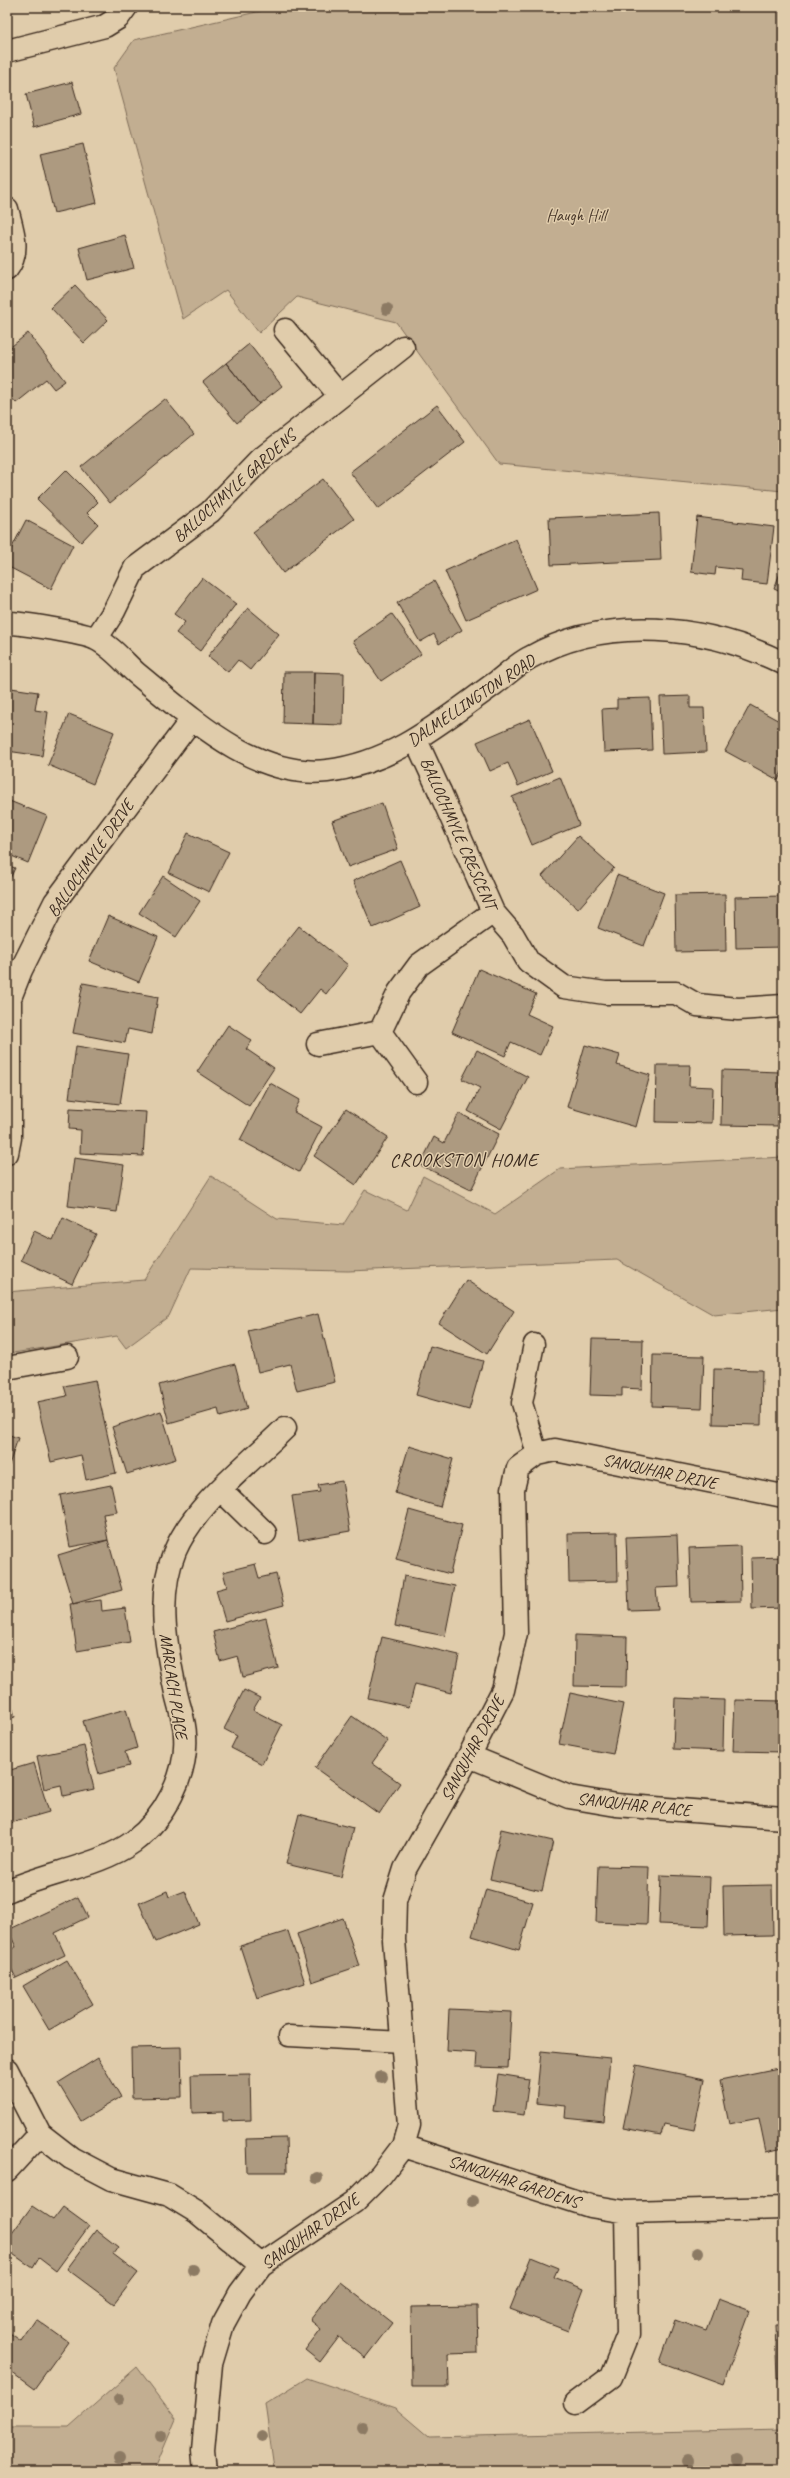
<svg xmlns="http://www.w3.org/2000/svg" width="790" height="2478" viewBox="0 0 790 2478" font-family="Caveat,sans-serif">
	<rect width="100%" height="100%" fill="#e0ccab"/>
	<filter id="ink" filterUnits="userSpaceOnUse"><feTurbulence type="fractalNoise" baseFrequency=".025" numOctaves="2"/><feDisplacementMap in="SourceGraphic" scale="8" xChannelSelector="R" yChannelSelector="G"/><feConvolveMatrix kernelMatrix="1 2 1 2 8 2 1 2 1" color-interpolation-filters="sRGB"/></filter>
	<g filter="url(#ink)">
		<path fill="#c2ae91" stroke="#7e6c58" d="M260 7H783V491L499 464 396 322 297 297 259 333 226 290 183 319 114 68 134 40 261 11Z
			M783 1157V1308L714 1315 617 1260 348 1271 191 1268 169 1316 126 1348 117 1336 7 1354V1292L144 1280 211 1176 277 1219 343 1225 365 1190 407 1210 423 1176 495 1214 560 1169Z
			M137 2367 176 2419 154 2471H7V2427H69Z
			M307 2378 395 2408 429 2437 783 2429V2471H281L274 2468 265 2404Z"/>
		<path fill="#ad9a80" stroke="#3b2a1e" d="M72 82 81 114 34 127 26 94Z
			M83 144 97 203 54 213 40 154Z
			M125 235 134 268 87 280 79 248Z
			M75 285 108 320 84 343 51 308Z
			M28 333 65 381 54 389 46 379 16 403 7 392V350Z
			M249 344 282 386 259 404 226 363Z
			M226 363 259 404 237 423 203 382Z
			M165 399 194 434 110 503 81 467Z
			M437 405 465 442 378 509 350 472Z
			M66 470 98 502 87 513 98 524 81 542 37 499Z
			M323 479 354 519 283 573 253 532Z
			M659 513 661 560 551 565 549 518Z
			M697 517 774 527 767 584 741 581 742 570 716 567 715 575 691 572Z
			M26 520 73 545 51 589 7 566V557Z
			M516 539 537 589 466 620 445 571Z
			M783 565V593L774 589Z
			M202 578 236 604 200 651 176 633 185 622 174 614Z
			M434 581 462 630 439 644 434 634 420 642 397 603Z
			M248 608 279 634 250 670 238 660 228 672 208 656Z
			M392 614 421 654 381 681 353 641Z
			M284 672H314L313 724 283 723Z
			M314 672 344 673 343 725 313 724Z
			M11 688 38 692 35 710 48 712 42 756 7 751V717Z
			M690 696V708H704L706 752 662 754 660 697Z
			M650 698 652 750 604 752 602 709 617 708V699Z
			M750 705 783 723V770L778 780 725 751Z
			M69 714 114 732 93 784 48 765Z
			M530 719 552 771 518 786 508 763 490 771 477 742Z
			M560 777 579 825 532 845 512 797Z
			M7 800 47 816 28 863 7 854Z
			M382 803 398 849 348 867 332 821Z
			M188 833 229 852 209 892 169 873Z
			M578 836 614 868 578 909 542 876Z
			M400 860 420 907 373 928 353 881Z
			M7 865 15 868 7 885Z
			M617 875 664 893 644 946 598 928Z
			M163 876 200 901 176 937 139 913Z
			M725 894 726 951 676 952 675 895Z
			M783 896V947L736 948 735 897Z
			M108 916 158 937 139 982 89 961Z
			M299 926 348 965 326 994 320 989 300 1014 257 979Z
			M479 969 536 994 527 1014 553 1026 540 1055 511 1042 505 1056 452 1032Z
			M83 983 158 997 152 1034 128 1029 125 1043 73 1033Z
			M228 1025 252 1041 246 1049 274 1068 249 1106 197 1072Z
			M585 1045 620 1055 617 1065 650 1075 636 1127 567 1107Z
			M76 1046 128 1054 120 1104 69 1098Z
			M477 1050 528 1077 501 1129 468 1111 480 1088 462 1079Z
			M657 1065H690L689 1086 713 1087 712 1123 656 1122Z
			M722 1070 780 1072 779 1126 721 1125Z
			M270 1083 300 1100 294 1112 322 1127 299 1172 240 1140Z
			M70 1108 146 1112 143 1156 80 1153 81 1130 69 1129Z
			M346 1109 388 1137 356 1185 314 1156Z
			M459 1113 499 1134 471 1190 420 1165 434 1137 444 1143Z
			M74 1158 124 1165 117 1212 68 1206Z
			M63 1218 96 1234 72 1284 21 1260 34 1231 53 1240Z
			M466 1280 514 1311 487 1354 439 1323Z
			M318 1314 335 1382 297 1391 290 1364 258 1372 248 1331Z
			M592 1339 643 1340 642 1389 622 1388V1396L590 1395Z
			M430 1346 483 1361 469 1410 416 1395Z
			M653 1355 704 1356 702 1408 652 1406Z
			M235 1364 247 1409 220 1417 218 1409 169 1423 159 1385Z
			M714 1369 762 1370 761 1425 713 1424Z
			M95 1380 116 1473 86 1480 81 1455 51 1462 37 1402 67 1396 64 1386Z
			M161 1411 176 1459 127 1474 112 1427Z
			M7 1434 18 1438 7 1471Z
			M409 1446 453 1459 440 1507 395 1493Z
			M342 1481 350 1531 299 1540 292 1496 320 1492 318 1485Z
			M111 1485 117 1512 103 1514 108 1540 70 1547 60 1495Z
			M409 1510 462 1525 450 1574 396 1559Z
			M617 1532 618 1581 569 1582 568 1533Z
			M677 1535 679 1587 656 1588 658 1609 629 1610 626 1537Z
			M108 1540 122 1590 73 1604 58 1555Z
			M740 1546 741 1601 691 1602 689 1548Z
			M783 1557V1608L752 1609 751 1558Z
			M255 1564 259 1578 276 1574 284 1605 225 1621 216 1590 227 1587 223 1572Z
			M404 1576 455 1586 445 1636 395 1626Z
			M101 1600 102 1611 125 1608 130 1642 77 1651 70 1604Z
			M266 1618 278 1668 243 1677 238 1656 220 1661 213 1632Z
			M575 1635 627 1637 626 1687 574 1686Z
			M382 1637 459 1655 451 1693 415 1684 409 1707 368 1698Z
			M7 1689 15 1717 7 1719Z
			M244 1690 260 1698 253 1710 282 1725 262 1764 231 1748 237 1736 224 1729Z
			M570 1693 623 1704 613 1754 559 1744Z
			M675 1698 724 1700 723 1751 673 1749Z
			M735 1700 783 1701V1752L733 1751Z
			M126 1709 137 1748 125 1752 129 1766 99 1774 83 1721Z
			M352 1716 388 1741 372 1763 400 1783 379 1814 315 1768Z
			M84 1746 94 1789 63 1796 61 1785 44 1789 37 1756Z
			M34 1763 49 1812 7 1824V1771Z
			M299 1814 353 1828 341 1877 286 1864Z
			M501 1829 553 1841 542 1891 490 1879Z
			M598 1866 649 1867 647 1924 596 1922Z
			M661 1875 710 1877 708 1926 659 1924Z
			M772 1885 773 1935 724 1936 723 1886Z
			M486 1889 533 1902 519 1950 472 1936Z
			M167 1891 169 1897 185 1891 199 1924 156 1942 139 1903Z
			M78 1897 88 1917 55 1933 65 1955 16 1978 7 1960V1951L16 1947 8 1930Z
			M343 1918 359 1966 312 1982 297 1934Z
			M288 1931 305 1983 257 1998 240 1946Z
			M67 1960 93 2004 49 2030 23 1986Z
			M449 2009 511 2012 508 2068 476 2067 477 2053 447 2051Z
			M181 2047 182 2097 132 2098 131 2048Z
			M541 2051 610 2058 604 2122 565 2118 566 2106 536 2103Z
			M98 2058 121 2097 81 2121 58 2083Z
			M636 2065 705 2079 694 2130 664 2124 661 2135 623 2128Z
			M783 2067V2148L766 2152 759 2118 729 2124 720 2080Z
			M250 2074 251 2120 223 2121V2112L192 2113 191 2075Z
			M498 2074 529 2079 524 2115 493 2111Z
			M286 2138 287 2172H247L246 2139Z
			M32 2206 53 2220 63 2207 89 2226 56 2271 39 2258 33 2268 7 2250V2240Z
			M96 2230 118 2247 113 2254 138 2273 114 2304 67 2269Z
			M531 2257 558 2268 554 2277 584 2289 568 2331 510 2309Z
			M340 2282 392 2323 365 2358 339 2337 320 2362 305 2350 321 2329 310 2320Z
			M718 2299 750 2311 723 2385 660 2362 675 2320 706 2331Z
			M477 2306 478 2353 448 2354 449 2387H412L411 2307Z
			M36 2319 68 2342 34 2389 7 2369V2331L21 2341Z
			M775 2325H783V2378H777Z"/>
		<g fill="none" stroke-linecap="round" stroke-linejoin="round">
			<g stroke="#3b2a1e" stroke-width="23">
				<path id="service" d="M534 1344 522 1403 537 1454
					M289 2036 403 2042"/>
			</g>
			<g stroke="#3b2a1e" stroke-width="25">
				<path id="pedestrian" d="M416 740 440 792"/>
			</g>
			<g stroke="#3b2a1e" stroke-width="25">
				<path id="minor" d="M7 51 105 26 118 18 126 7
					M7 209C12 229 21 251 7 269
					M285 330 339 395
					M7 623C22 623 84 633 96 639 111 646 124 662 136 673 189 716 254 779 327 771 394 763 441 722 494 684 505 676 516 665 529 658 606 614 706 625 783 663
					M96 639 114 611 135 568 210 512 261 459 403 347
					M440 792 493 912 513 935 528 961 564 987 605 993H676L697 1005 738 1009 783 1006
					M380 1032 399 992 419 965 493 912
					M318 1044 380 1032 416 1082
					M7 1153 10 1138V998L21 970 55 902 192 719
					M7 1368 67 1357
					M221 1490 265 1533
					M469 1756 569 1797 616 1805 783 1818
					M7 1891C45 1873 100 1866 133 1842 164 1819 188 1775 185 1735 185 1722 179 1707 176 1693 166 1647 156 1596 175 1551 195 1504 249 1464 285 1428
					M7 2070 40 2134 71 2158 111 2179 169 2195 197 2212 261 2265
					M403 2146 590 2206 626 2212 783 2208
					M7 2170 40 2134
					M576 2403 611 2377 628 2335 626 2212
					M205 2471 203 2450 211 2364 223 2324 240 2293 261 2265 354 2202 381 2175 403 2146 409 2125 394 1940 395 1901 405 1869 469 1756 503 1690 516 1633 513 1489 518 1468 537 1454 555 1450 783 1496"/>
			</g>
			<use href="#service" stroke="#e0ccab" stroke-width="20"/>
			<use href="#pedestrian" stroke="#e0ccab" stroke-width="22"/>
			<use href="#minor" stroke="#e0ccab" stroke-width="22"/>
		</g>
		<g fill="#8c7a64">
			<circle cx="387" cy="309" r="6"/>
			<circle cx="381" cy="2077" r="6"/>
			<circle cx="317" cy="2178" r="6"/>
			<circle cx="473" cy="2201" r="6"/>
			<circle cx="698" cy="2252" r="6"/>
			<circle cx="193" cy="2270" r="6"/>
			<circle cx="119" cy="2399" r="6"/>
			<circle cx="362" cy="2427" r="6"/>
			<circle cx="161" cy="2436" r="6"/>
			<circle cx="262" cy="2436" r="6"/>
			<circle cx="119" cy="2459" r="6"/>
			<circle cx="688" cy="2461" r="6"/>
			<circle cx="738" cy="2461" r="6"/>
		</g>
	</g>
	<g text-anchor="middle" stroke-width="3" stroke-linejoin="round" paint-order="stroke">
		<g font-size="17" fill="#48372a" stroke="#e0ccab">
			<text x="576" y="221">Haugh Hill</text>
		</g>
		<g font-size="17" fill="#3b2a1e" stroke="#e0ccab">
			<text transform="translate(234 486) rotate(-42)" y="6">BALLOCHMYLE GARDENS</text>
			<text transform="translate(471 700) rotate(-34)" y="6">DALMELLINGTON ROAD</text>
			<text transform="translate(459 833) rotate(66)" y="6">BALLOCHMYLE CRESCENT</text>
			<text transform="translate(90 858) rotate(-55)" y="6">BALLOCHMYLE DRIVE</text>
			<text transform="translate(660 1471) rotate(12)" y="6">SANQUHAR DRIVE</text>
			<text transform="translate(174 1686) rotate(81)" y="6">MARLACH PLACE</text>
			<text transform="translate(472 1748) rotate(-62)" y="6">SANQUHAR DRIVE</text>
			<text transform="translate(634 1804) rotate(6)" y="6">SANQUHAR PLACE</text>
			<text transform="translate(514 2181) rotate(18)" y="6">SANQUHAR GARDENS</text>
			<text transform="translate(310 2231) rotate(-36)" y="6">SANQUHAR DRIVE</text>
		</g>
		<g font-size="19" letter-spacing="1" fill="#3b2a1e" stroke="#e0ccab">
			<text x="464" y="1166">CROOKSTON HOME</text>
		</g>
	</g>
	<rect width="790" height="2478" fill="none" stroke="#e0ccab" stroke-width="24"/>
	<rect x="12" y="12" width="766" height="2454" fill="none" stroke="#3b2a1e" stroke-width="1.5" filter="url(#ink)"/>
</svg>
